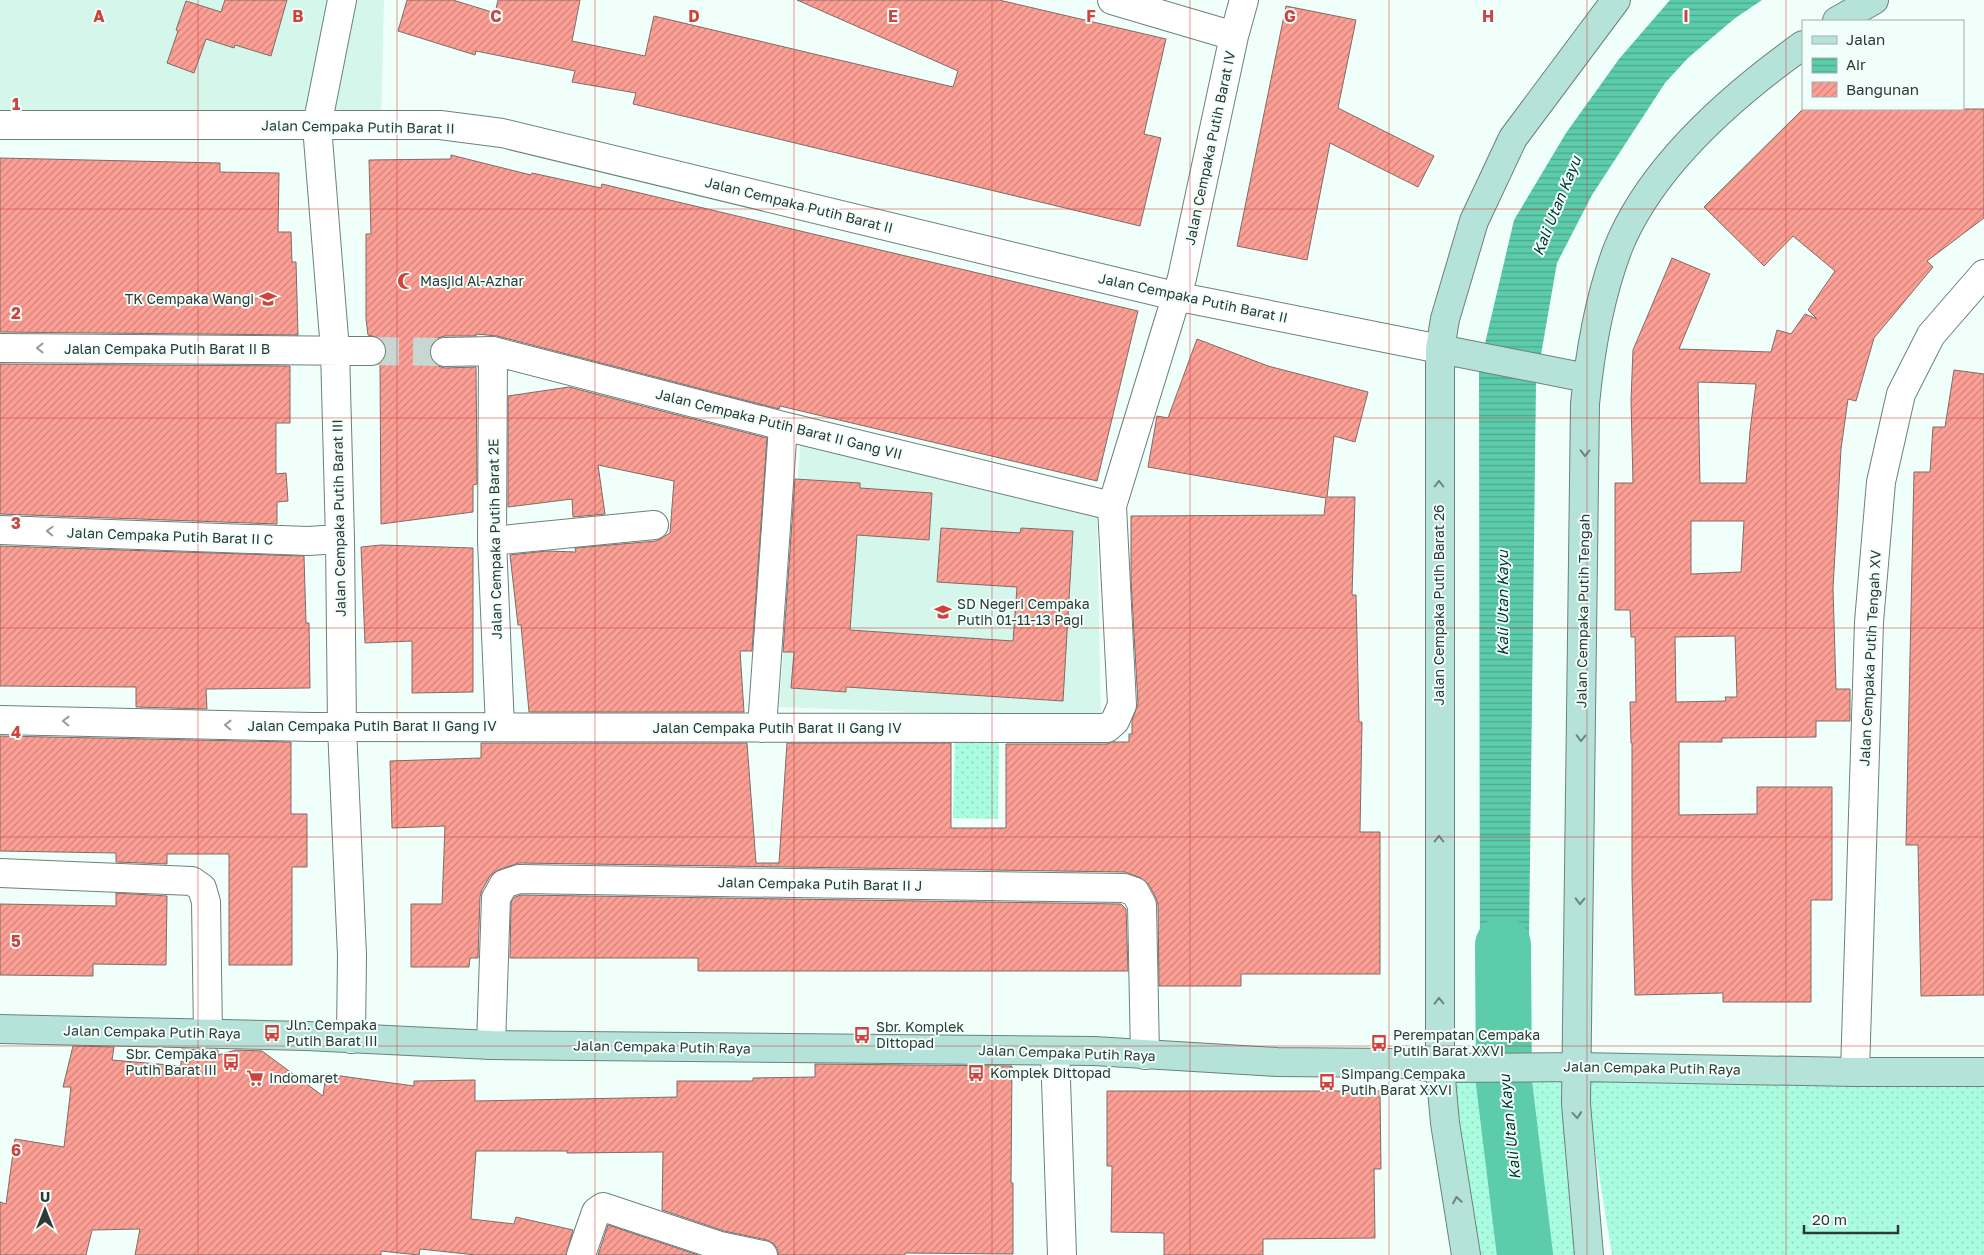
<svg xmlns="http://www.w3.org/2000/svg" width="1984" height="1255" viewBox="0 0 1984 1255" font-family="'Golos Text',sans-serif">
	<defs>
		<pattern id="grass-dots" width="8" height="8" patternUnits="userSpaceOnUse" patternTransform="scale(1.25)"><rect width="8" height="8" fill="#aafce0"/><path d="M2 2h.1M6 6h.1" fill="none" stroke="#93d9c1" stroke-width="1.8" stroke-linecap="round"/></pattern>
		<pattern id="water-rules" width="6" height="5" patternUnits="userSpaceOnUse" patternTransform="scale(1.25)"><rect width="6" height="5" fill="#5cccab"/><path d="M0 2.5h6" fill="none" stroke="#4ca78c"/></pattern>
		<pattern id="building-hatch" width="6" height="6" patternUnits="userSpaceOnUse" patternTransform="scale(1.25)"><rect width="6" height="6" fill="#fd9f95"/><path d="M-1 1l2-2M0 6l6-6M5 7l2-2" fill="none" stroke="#cd837a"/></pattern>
	</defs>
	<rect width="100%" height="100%" fill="#f0fff9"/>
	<path fill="#d5f7eb" d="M0 0H384L381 132 0 127Z
		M801 440 1097 517 1101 719 779 707Z"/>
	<path fill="url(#grass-dots)" d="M955 737 999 738 998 819 953 818Z
		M1440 1068 1984 1078V1255H1612L1584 1082 1596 1255H1466Z"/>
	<path fill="url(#water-rules)" d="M1670 0H1762L1734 19 1688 58 1665 83 1592 195 1557 263 1536 383 1528 1022 1480 1023 1479 369 1514 220 1566 133 1619 59Z"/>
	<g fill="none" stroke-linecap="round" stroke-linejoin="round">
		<path stroke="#5cccab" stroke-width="56" d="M1503 945 1504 1083 1525 1255"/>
	</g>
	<path fill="url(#building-hatch)" stroke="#816b68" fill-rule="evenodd" d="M225 0H287L271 56 235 45 234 48 206 39 194 73 167 63 178 31 176 30 186 1 221 12Z
		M407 0H453L495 13 498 0H580L572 41 645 56 654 16 953 87 958 71 797 0H999L1166 39 1144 134 1161 138 1140 226 633 104 636 93 572 82 575 71 476 51 475 55 398 31Z
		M1286 6 1356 20 1338 108 1434 156 1418 187 1330 143 1307 260 1237 246Z
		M1803 109H1984V218L1927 261 1933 267 1874 338 1856 401 1848 399 1841 449 1833 588 1836 689H1850V721H1816V737L1722 738V742H1679V815L1757 814V787H1832V900H1811V1002H1723V993L1635 995 1632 880V743H1631L1630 702H1636L1635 637H1631L1630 610H1615V483H1633L1631 400 1633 350 1672 258 1710 274 1679 349 1771 352 1777 330 1791 334 1805 314 1817 319 1808 310 1835 271 1793 236 1764 266 1704 207ZM1698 382 1756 384 1750 431 1746 483H1700ZM1691 521H1744L1741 572 1691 574ZM1735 636 1737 697H1725L1726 701 1676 702 1675 637Z
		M451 155 531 175 532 173 601 188 602 184 1138 311 1097 481 780 406 779 409 497 336 476 334V336H445L437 338 432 344 429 352 431 360 438 366 445 368 476 367 477 484 473 485V512L381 524 380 364 385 358 387 351 385 344 379 338 368 335 366 319V234H371L369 160 451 159Z
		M0 158 220 163V172L279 173 278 232H291L292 262H296L298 335 0 332Z
		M1197 339 1268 366 1368 392 1355 442 1334 436 1327 497H1355L1352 595H1356L1359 722H1362L1360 832H1380V974H1241V986H1159L1158 905 1156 898 1149 885 1141 878 1125 872 519 863 498 870 490 876 482 890 480 897 478 958H470L469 967H411V904H442L445 826 392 828 390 761 481 758V743H747L756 863H779L787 743H951V828H1006V744H1107L1112 742H1129V734H1132V720L1138 704 1131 580V516L1324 515 1326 498 1148 467 1157 416 1168 418Z
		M0 364 290 366V423H276V474L286 473 288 501 277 502V524L0 514Z
		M1954 370 1984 374V995L1921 996 1918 845H1906L1914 472H1930L1933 427H1945Z
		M569 387 767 438 752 651H740L744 712H529L521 625H518L510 555 547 551 576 552 575 548 656 541 670 533 674 481 598 465 605 514 573 517 572 499 508 507V396Z
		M795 479 860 483V488L932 493 929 540 857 535 850 630 1013 641 1017 587 937 582 941 528 1020 533 1021 528 1073 531 1063 701 846 687V692L791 688 794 652H783Z
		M381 545 473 548V692L412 693V641L365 643 361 547Z
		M0 546 304 556 306 623H309L310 688 206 689 207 709 136 707V687L0 686Z
		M0 736 291 742V814H307V867H292V965H229V854H167V864L116 862V853L0 851Z
		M116 893 167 896 166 965 93 964V976L0 975V904L116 906Z
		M521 895 1121 904 1126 909 1128 971H698V958H510L511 902 515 897Z
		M73 1046 114 1047 112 1060 181 1066V1049L218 1050V1055L236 1050 262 1051 323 1096 326 1074 414 1086V1081L475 1080V1101L677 1097V1081H753V1078L815 1077V1064L1012 1066 1011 1183H1013V1254L905 1253V1255H778V1250L774 1244 767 1240 724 1231 662 1210 663 1152 567 1153V1151H476L471 1219 514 1224 516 1217 573 1230 566 1255H476L420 1249 419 1255 381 1251V1255H135L140 1229 92 1230 86 1255H0V1202L6 1204 15 1139 64 1147 71 1087H63Z
		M1107 1091H1380L1381 1169H1374L1375 1238 1263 1239V1255H1164V1233L1111 1232 1112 1166H1107Z
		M608 1225 698 1255H598Z"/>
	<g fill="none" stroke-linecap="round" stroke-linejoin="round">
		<path stroke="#c9d7d2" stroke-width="28" stroke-dasharray="28 14" stroke-linecap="butt" d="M371 351 445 352"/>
		<g stroke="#6b8279" stroke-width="30">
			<path id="street" d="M342 0 317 126 335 350 340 539 342 727 352 955 351 1039
				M1112 0 1234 36
				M0 125H440L502 133 1175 296 1440 349
				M0 348 371 351
				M493 351 492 541 500 727
				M445 352 493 351 783 426 1112 506
				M0 530 308 541 340 539
				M492 541 654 525
				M0 720 312 727 1107 728 1115 721 1122 705 1112 506 1182 278 1234 36 1244 0
				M762 728 783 426
				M0 873 192 881 202 888 206 902 208 1033
				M491 1045 496 898 504 884 519 879 1124 888 1135 892 1142 905 1145 1055
				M1055 1051 1062 1255
				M1855 1072 1869 622 1881 482 1901 394 1931 335 1984 274
				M581 1255 596 1212 603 1207 720 1246 763 1255"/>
		</g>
		<g stroke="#6b8279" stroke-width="30">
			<path id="secondary" d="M1837 21 1874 0
				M1440 349 1587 378
				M0 1029 306 1036 491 1045 1094 1051 1277 1062 1393 1063 1440 1068 1578 1067 1855 1072H1984
				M1466 1255 1445 1123 1440 1068V349L1445 319 1474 221 1513 138 1616 0
				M1589 1255 1576 1104 1585 404C1590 351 1599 298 1618 248 1651 166 1733 95 1803 45"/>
		</g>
		<use href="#street" stroke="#fff" stroke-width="28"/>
		<use href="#secondary" stroke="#b6e3d9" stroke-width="28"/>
	</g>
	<defs><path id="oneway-chevron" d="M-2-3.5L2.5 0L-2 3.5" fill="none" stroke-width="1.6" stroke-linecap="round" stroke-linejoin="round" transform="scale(1.25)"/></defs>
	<g stroke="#969c9a">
		<use href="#oneway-chevron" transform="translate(40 348) rotate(-180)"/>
		<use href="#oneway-chevron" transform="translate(50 531) rotate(-178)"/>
		<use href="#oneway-chevron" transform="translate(66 721) rotate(-179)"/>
		<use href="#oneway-chevron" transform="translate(228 725) rotate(-179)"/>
	</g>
	<g stroke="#6b857f">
		<use href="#oneway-chevron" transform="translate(1585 453) rotate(91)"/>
		<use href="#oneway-chevron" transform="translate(1439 484) rotate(-90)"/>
		<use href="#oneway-chevron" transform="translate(1581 738) rotate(91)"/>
		<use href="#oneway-chevron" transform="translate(1439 839) rotate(-90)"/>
		<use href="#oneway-chevron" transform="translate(1580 901) rotate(91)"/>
		<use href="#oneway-chevron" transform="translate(1439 1001) rotate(-91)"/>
		<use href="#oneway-chevron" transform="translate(1577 1115) rotate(85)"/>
		<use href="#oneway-chevron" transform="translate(1457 1200) rotate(-99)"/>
	</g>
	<path fill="none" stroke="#d1423e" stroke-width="1" stroke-opacity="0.55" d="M198 0V1255M397 0V1255M595 0V1255M794 0V1255M992 0V1255M1190 0V1255M1389 0V1255M1587 0V1255M1786 0V1255M0 209H1984M0 418H1984M0 628H1984M0 837H1984M0 1046H1984"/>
	<defs>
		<g id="mosque-bare" transform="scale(1.35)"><path d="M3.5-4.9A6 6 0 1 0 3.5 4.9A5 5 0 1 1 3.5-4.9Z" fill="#d1423e" stroke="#f0fff9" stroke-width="2.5" paint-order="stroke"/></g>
		<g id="school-bare" transform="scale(1.35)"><path d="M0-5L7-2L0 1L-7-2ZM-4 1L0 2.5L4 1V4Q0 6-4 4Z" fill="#d1423e" stroke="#f0fff9" stroke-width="2.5" paint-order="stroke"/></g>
		<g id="bus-bare" transform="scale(1.35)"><path d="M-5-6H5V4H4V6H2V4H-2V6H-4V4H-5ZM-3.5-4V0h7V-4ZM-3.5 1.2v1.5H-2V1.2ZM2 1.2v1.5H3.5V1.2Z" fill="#d1423e" stroke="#f0fff9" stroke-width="2.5" paint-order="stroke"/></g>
		<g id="supermarket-bare" transform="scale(1.35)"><path d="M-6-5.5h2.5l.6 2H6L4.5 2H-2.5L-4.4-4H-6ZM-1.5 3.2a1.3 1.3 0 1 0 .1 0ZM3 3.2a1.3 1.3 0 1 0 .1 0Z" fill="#d1423e" stroke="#f0fff9" stroke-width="2.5" paint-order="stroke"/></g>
	</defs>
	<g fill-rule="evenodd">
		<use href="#mosque-bare" x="406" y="281"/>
		<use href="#school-bare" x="268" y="299"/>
		<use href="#school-bare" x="943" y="612"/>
		<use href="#bus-bare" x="272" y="1033"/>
		<use href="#bus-bare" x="862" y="1035"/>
		<use href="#bus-bare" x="1379" y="1043"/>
		<use href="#bus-bare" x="231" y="1062"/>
		<use href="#bus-bare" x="976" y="1073"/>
		<use href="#supermarket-bare" x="255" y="1078"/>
		<use href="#bus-bare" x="1327" y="1082"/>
	</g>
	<g text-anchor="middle" stroke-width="4" stroke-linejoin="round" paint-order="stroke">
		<g font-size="14" fill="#2e3835" stroke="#f0fff9">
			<text transform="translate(358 127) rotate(1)" y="5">Jalan Cempaka Putih Barat II</text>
			<text transform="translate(1210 148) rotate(-78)" y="5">Jalan Cempaka Putih Barat IV</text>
			<text transform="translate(799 205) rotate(14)" y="5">Jalan Cempaka Putih Barat II</text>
			<text transform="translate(1193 298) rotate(12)" y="5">Jalan Cempaka Putih Barat II</text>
			<text x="167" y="354">Jalan Cempaka Putih Barat II B</text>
			<text transform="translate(779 424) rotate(14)" y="5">Jalan Cempaka Putih Barat II Gang VII</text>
			<text transform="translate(339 518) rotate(-91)" y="5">Jalan Cempaka Putih Barat III</text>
			<text transform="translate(170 536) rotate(2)" y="5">Jalan Cempaka Putih Barat II C</text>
			<text transform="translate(495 539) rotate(-91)" y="5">Jalan Cempaka Putih Barat 2E</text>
			<text transform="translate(1439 605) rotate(-90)" y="5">Jalan Cempaka Putih Barat 26</text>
			<text transform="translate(1583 611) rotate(-89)" y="5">Jalan Cempaka Putih Tengah</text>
			<text transform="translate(1870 658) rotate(-87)" y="5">Jalan Cempaka Putih Tengah XV</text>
			<text x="372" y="731">Jalan Cempaka Putih Barat II Gang IV</text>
			<text x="777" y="733">Jalan Cempaka Putih Barat II Gang IV</text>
			<text transform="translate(820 884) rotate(1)" y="5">Jalan Cempaka Putih Barat II J</text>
			<text transform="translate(152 1032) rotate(1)" y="5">Jalan Cempaka Putih Raya</text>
			<text transform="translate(662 1047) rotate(1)" y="5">Jalan Cempaka Putih Raya</text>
			<text transform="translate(1067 1053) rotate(2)" y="5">Jalan Cempaka Putih Raya</text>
			<text transform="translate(1652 1068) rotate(1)" y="5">Jalan Cempaka Putih Raya</text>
		</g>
		<g font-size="14" fill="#2e3835" stroke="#f0fff9" text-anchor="start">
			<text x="420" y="286">Masjid Al-Azhar</text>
			<text x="254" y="304" text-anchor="end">TK Cempaka Wangi</text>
			<text x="957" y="609">SD Negeri Cempaka<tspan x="957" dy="16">Putih 01-11-13 Pagi</tspan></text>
			<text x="286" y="1030">Jln. Cempaka<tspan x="286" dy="16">Putih Barat III</tspan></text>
			<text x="876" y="1032">Sbr. Komplek<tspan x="876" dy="16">Dittopad</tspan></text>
			<text x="1393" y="1040">Perempatan Cempaka<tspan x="1393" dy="16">Putih Barat XXVI</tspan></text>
			<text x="217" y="1059" text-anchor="end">Sbr. Cempaka<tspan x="217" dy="16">Putih Barat III</tspan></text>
			<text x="990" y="1078">Komplek Dittopad</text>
			<text x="1341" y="1079">Simpang Cempaka<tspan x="1341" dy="16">Putih Barat XXVI</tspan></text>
			<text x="269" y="1083">Indomaret</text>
		</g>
		<g font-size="15" font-style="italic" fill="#003427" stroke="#f0fff9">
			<text transform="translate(1557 206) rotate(-68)" y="5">Kali Utan Kayu</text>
			<text transform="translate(1503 603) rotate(-90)" y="5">Kali Utan Kayu</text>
			<text transform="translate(1510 1127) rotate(-96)" y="5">Kali Utan Kayu</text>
		</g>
	</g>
	<g font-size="16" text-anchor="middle" font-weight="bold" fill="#d1423e" stroke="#f0fff9" stroke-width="4" stroke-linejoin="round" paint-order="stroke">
		<text x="99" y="22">A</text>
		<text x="298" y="22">B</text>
		<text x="496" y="22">C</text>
		<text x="694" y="22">D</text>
		<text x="893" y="22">E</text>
		<text x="1091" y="22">F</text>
		<text x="1290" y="22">G</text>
		<text x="1488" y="22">H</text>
		<text x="1686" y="22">I</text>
		<text x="16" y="110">1</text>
		<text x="16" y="319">2</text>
		<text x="16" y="529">3</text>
		<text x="16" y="738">4</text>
		<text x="16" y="947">5</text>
		<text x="16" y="1156">6</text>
	</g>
	<rect x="1802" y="20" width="162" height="90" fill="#f0fff9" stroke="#a2afab"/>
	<rect x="1812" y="36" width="25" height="8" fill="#b6e3d9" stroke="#a2afab"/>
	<text x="1846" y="45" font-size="15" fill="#2e3835">Jalan</text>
	<rect x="1812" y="58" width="25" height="15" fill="url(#water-rules)" stroke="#a2afab"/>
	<text x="1846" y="70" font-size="15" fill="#2e3835">Air</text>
	<rect x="1812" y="82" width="25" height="15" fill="url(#building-hatch)" stroke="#a2afab"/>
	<text x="1846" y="95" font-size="15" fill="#2e3835">Bangunan</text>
	<g transform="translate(45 1210)" stroke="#f0fff9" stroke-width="4" paint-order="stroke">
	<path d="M0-4L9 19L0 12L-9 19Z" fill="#2e3835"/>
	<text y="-8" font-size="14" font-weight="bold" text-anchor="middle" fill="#2e3835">U</text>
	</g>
	<path d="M1804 1225v8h94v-8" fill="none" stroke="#2e3835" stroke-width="2.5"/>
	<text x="1812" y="1225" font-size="15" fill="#2e3835" stroke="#f0fff9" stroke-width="4" paint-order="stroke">20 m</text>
</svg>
